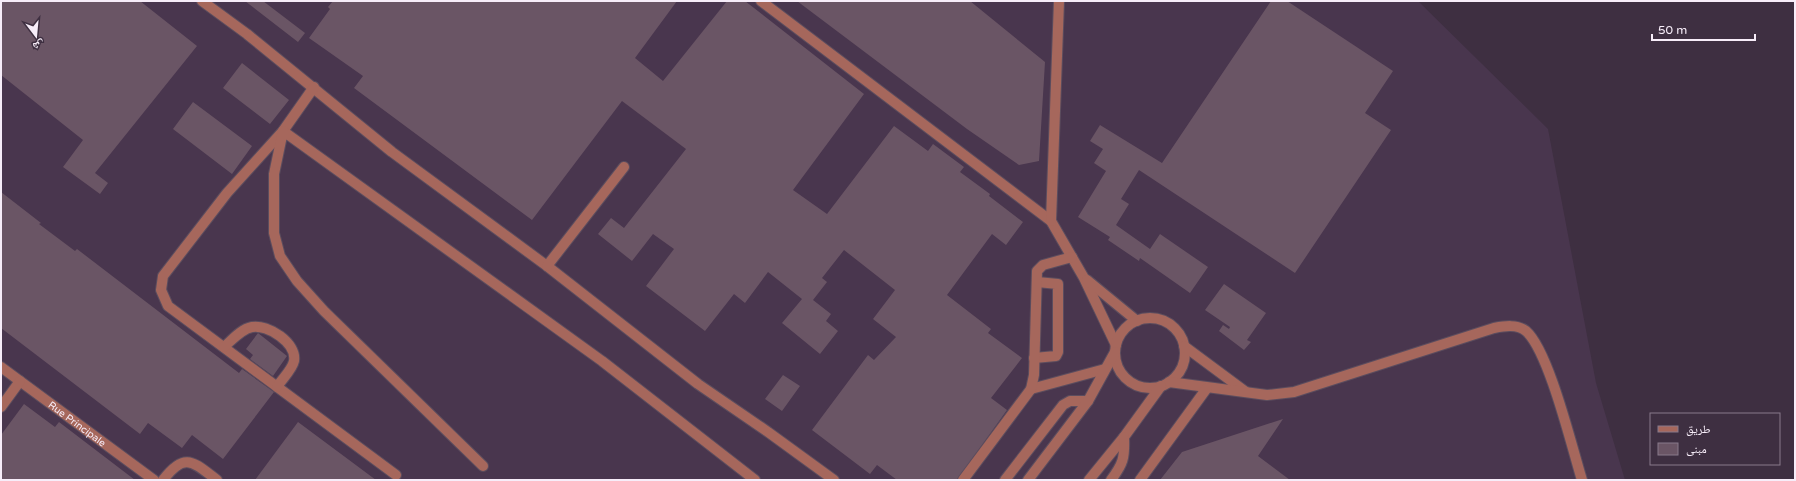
<svg xmlns="http://www.w3.org/2000/svg" width="1796" height="481" viewBox="0 0 1796 481" font-family="'Varela Round','Noto Naskh Arabic',sans-serif">
	<rect width="100%" height="100%" fill="#3e2f41"/>
	<path fill="#49364e" d="M1 1H1418L1548 129 1596 383 1625 480H1Z"/>
	<path fill="#6a5565" d="M1 1H140L197 46 95 173 108 183 100 194 63 167 83 140 1 75Z
		M245 1H263L305 33 298 42Z
		M333 1H677L635 58 663 81 727 1H745L864 94 793 190 827 214 894 126 928 151 933 144 964 167 960 172 990 194 989 196 1023 222 1006 245 992 234 947 295 991 329 988 333 1022 358 991 398 1007 410 957 480H897L877 465 870 474 812 430 868 355 874 360 896 337 873 319 895 290 844 250 822 278 827 282 813 300 831 314 826 321 838 331 820 354 782 323 802 299 768 272 745 303 734 294 705 331 646 286 674 249 653 234 632 261 598 234 611 218 624 228 686 149 622 101 532 220 354 88 363 76 309 38 330 9 328 7Z
		M797 1H970L1045 62 1039 161 1019 165 967 129Z
		M1271 1H1287L1393 71 1365 113 1391 130 1295 273 1139 170 1121 199 1129 204 1116 225 1150 249 1160 234 1208 267 1190 293 1140 258 1139 261 1108 240 1110 237 1078 217 1106 171 1094 163 1103 149 1090 141 1100 125 1162 163Z
		M242 63 289 100 270 124 223 88Z
		M193 102 252 146 232 174 173 129Z
		M1 192 41 223 39 224 75 251 77 249 239 373 242 369 274 392 223 459 192 435 182 448 148 423 140 434 1 328Z
		M1224 284 1266 313 1247 340 1251 342 1244 350 1219 331 1223 325 1229 329 1230 327 1205 310Z
		M258 333 287 356 273 376 250 359 253 355 246 349Z
		M783 375 800 386 782 411 765 399Z
		M24 404 55 427 59 422 135 480H1V435Z
		M1283 419 1258 456 1290 480H1160L1182 452Z
		M298 422 376 480H255Z"/>
	<g fill="none" stroke-linecap="round" stroke-linejoin="round">
		<g stroke="#5c4d5e" stroke-width="12">
			<g id="minor">
				<path d="M202 1 247 34 392 152 547 266 698 384 768 432 834 480"/>
				<path d="M761 1 1051 221 1084 278 1116 345"/>
				<path d="M314 87 283 131 227 193 163 276 161 290 168 306 396 475"/>
				<path d="M1051 221 1059 1"/>
				<path d="M547 266 624 167"/>
				<path d="M1087 280 1137 321"/>
				<circle cx="1150" cy="353" r="35"/>
				<path d="M1184 346 1246 392"/>
				<path d="M224 347C232 340 241 329 252 327 268 324 297 343 294 361 292 370 282 379 277 387"/>
				<path d="M1034 358 1056 356 1058 352V284L1037 282"/>
				<path id="s1" d="M1 367 154 480"/>
				<path d="M1169 382 1267 395 1294 392 1494 328C1505 326 1517 324 1526 331 1549 351 1572 448 1582 480"/>
				<path d="M1031 389 1105 369"/>
				<path d="M1 407 20 381"/>
				<path d="M483 466 324 311 297 281 280 256 274 233V174L283 131 602 361 755 480"/>
				<path d="M163 480C185 451 193 462 217 480"/>
				<path d="M963 480 1031 389 1034 375 1037 271 1043 265 1072 257"/>
				<path d="M1005 480 1063 405 1070 401H1088"/>
				<path d="M1028 480 1088 401 1115 352"/>
				<path d="M1089 480 1124 437 1161 386"/>
				<path d="M1111 480C1123 464 1125 458 1124 437"/>
				<path d="M1140 480 1207 388"/>
			</g>
		</g>
		<use href="#minor" stroke="#a6675c" stroke-width="10"/>
	</g>
	<g text-anchor="middle" stroke-width="3" stroke-linejoin="round" paint-order="stroke">
		<g font-size="10" fill="#f7edf9" stroke="#3e2f41">
			<text dy="4" stroke="none"><textPath href="#s1" startOffset="95">Rue Principale</textPath></text>
		</g>
	</g>
	<rect width="1796" height="481" fill="none" stroke="#f7edf9" stroke-width="4"/>
	<rect x="1650" y="413" width="130" height="52" fill="#3e2f41" stroke="#887b8b"/>
	<rect x="1658" y="426" width="20" height="6" fill="#a6675c" stroke="#887b8b"/>
	<text x="1686" y="433" font-size="12" fill="#f7edf9">طريق</text>
	<rect x="1658" y="443" width="20" height="12" fill="#6a5565" stroke="#887b8b"/>
	<text x="1686" y="453" font-size="12" fill="#f7edf9">مبنى</text>
	<g transform="translate(36 36) rotate(164)" stroke="#3e2f41" stroke-width="3" paint-order="stroke">
	<path d="M0-3L7 15L0 10L-7 15Z" fill="#f7edf9"/>
	<text y="-6" font-size="11" font-weight="bold" text-anchor="middle" fill="#f7edf9">ش</text>
	</g>
	<path d="M1652 34v6h103v-6" fill="none" stroke="#f7edf9" stroke-width="2"/>
	<text x="1658" y="34" font-size="12" fill="#f7edf9" stroke="#3e2f41" stroke-width="3" paint-order="stroke">50 m</text>
</svg>
